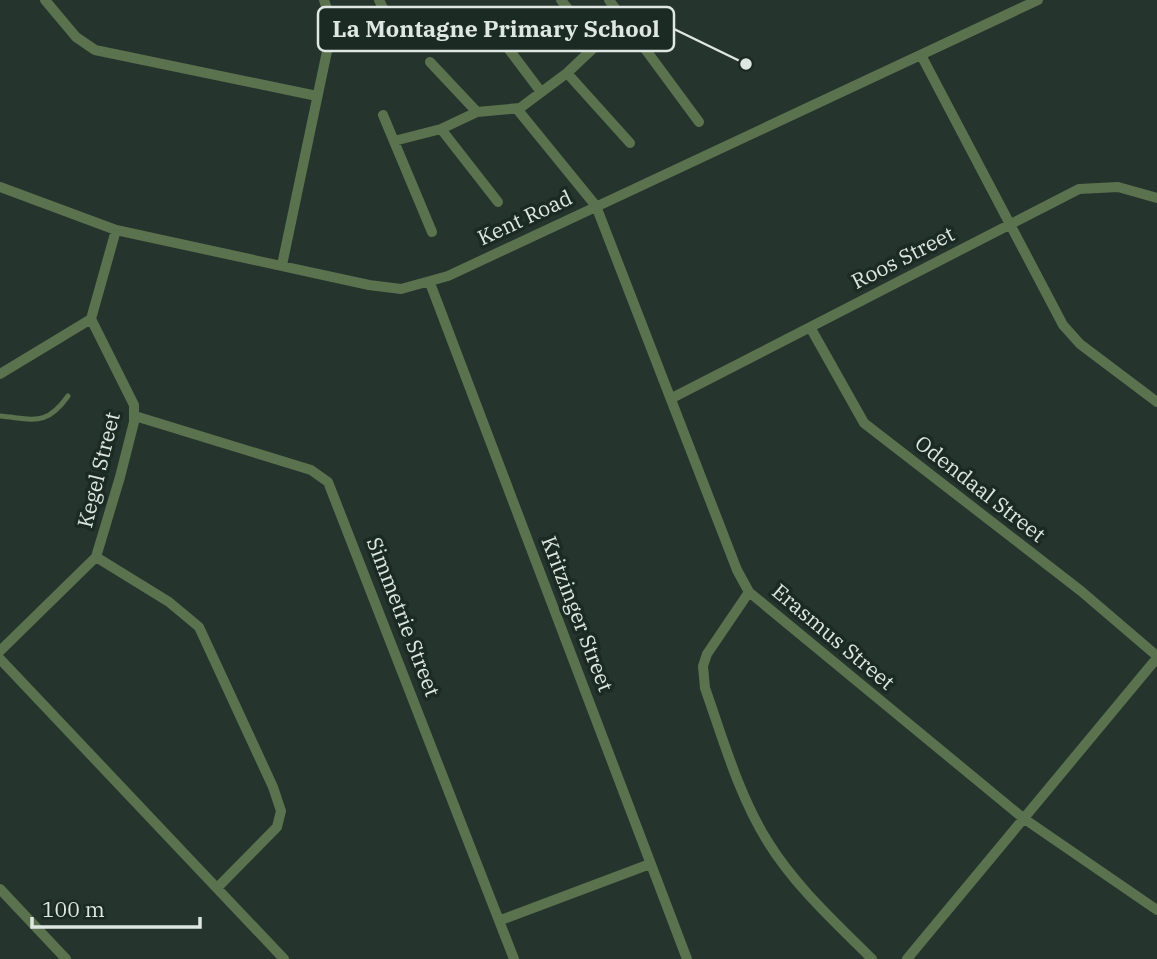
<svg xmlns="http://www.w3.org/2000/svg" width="1157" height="959" viewBox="0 0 1157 959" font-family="'IBM Plex Serif',serif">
	<rect width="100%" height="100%" fill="#26342e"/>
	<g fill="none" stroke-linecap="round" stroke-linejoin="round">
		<path stroke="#5b724e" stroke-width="5" d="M0 416C34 419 46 427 68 396"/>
		<path stroke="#5b724e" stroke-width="10" d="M45 0 76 37 95 50 317 96
			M379 0 385 12
			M561 0 597 46
			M609 0 699 122
			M480 11 541 92
			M921 55 1063 325 1080 344 1157 402
			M430 62 477 112
			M567 73 630 143
			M517 109 596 206 737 570 749 592 1023 818 1157 910
			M383 115 432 232
			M441 129 498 202
			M394 141 441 129 477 112 520 108 567 73 624 19
			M0 187 116 230 369 285 401 289 448 276 1038 0
			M282 265 330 37V18L324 0
			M430 283 687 959
			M810 327 864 423 1081 591 1157 656
			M0 374 91 319
			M672 398 1079 189 1118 187 1157 198
			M135 416 311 470 328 482 514 959
			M96 557 169 602 199 627 273 787 281 811 277 827 217 888
			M749 592 707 654 703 666 705 688C723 739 739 796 768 842 795 886 836 923 872 959
			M0 651 96 557 120 477 134 422V405L91 319 116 230
			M0 659 284 959
			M0 889 66 959
			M501 920 650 864
			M907 959 1157 658"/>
	</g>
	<g text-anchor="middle" stroke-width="7" stroke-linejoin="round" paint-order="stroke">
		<g font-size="21" fill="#dee7e3" stroke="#1c2a24">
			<text transform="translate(525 218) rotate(-25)" y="7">Kent Road</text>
			<text transform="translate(903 258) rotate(-27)" y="7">Roos Street</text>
			<text transform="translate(99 470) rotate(-76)" y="7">Kegel Street</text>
			<text transform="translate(980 489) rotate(38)" y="7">Odendaal Street</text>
			<text transform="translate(577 614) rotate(69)" y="7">Kritzinger Street</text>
			<text transform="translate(403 617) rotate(69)" y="7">Simmetrie Street</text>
			<text transform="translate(833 637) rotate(40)" y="7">Erasmus Street</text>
		</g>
	</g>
	<path fill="none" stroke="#dee7e3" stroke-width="2.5" d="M746 64L674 29"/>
	<circle fill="#dee7e3" stroke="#1c2a24" stroke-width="2.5" cx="746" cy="64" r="7"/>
	<rect fill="#1c2a24" stroke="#dee7e3" stroke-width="2.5" x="318" y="7" width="356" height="44" rx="7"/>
	<g font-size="23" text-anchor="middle" font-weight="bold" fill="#dee7e3">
		<text x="496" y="37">La Montagne Primary School</text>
	</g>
	<path d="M32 917v10h168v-10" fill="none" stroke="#dee7e3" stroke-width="3.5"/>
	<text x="42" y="917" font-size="21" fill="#dee7e3" stroke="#1c2a24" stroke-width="5" paint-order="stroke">100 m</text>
</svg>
